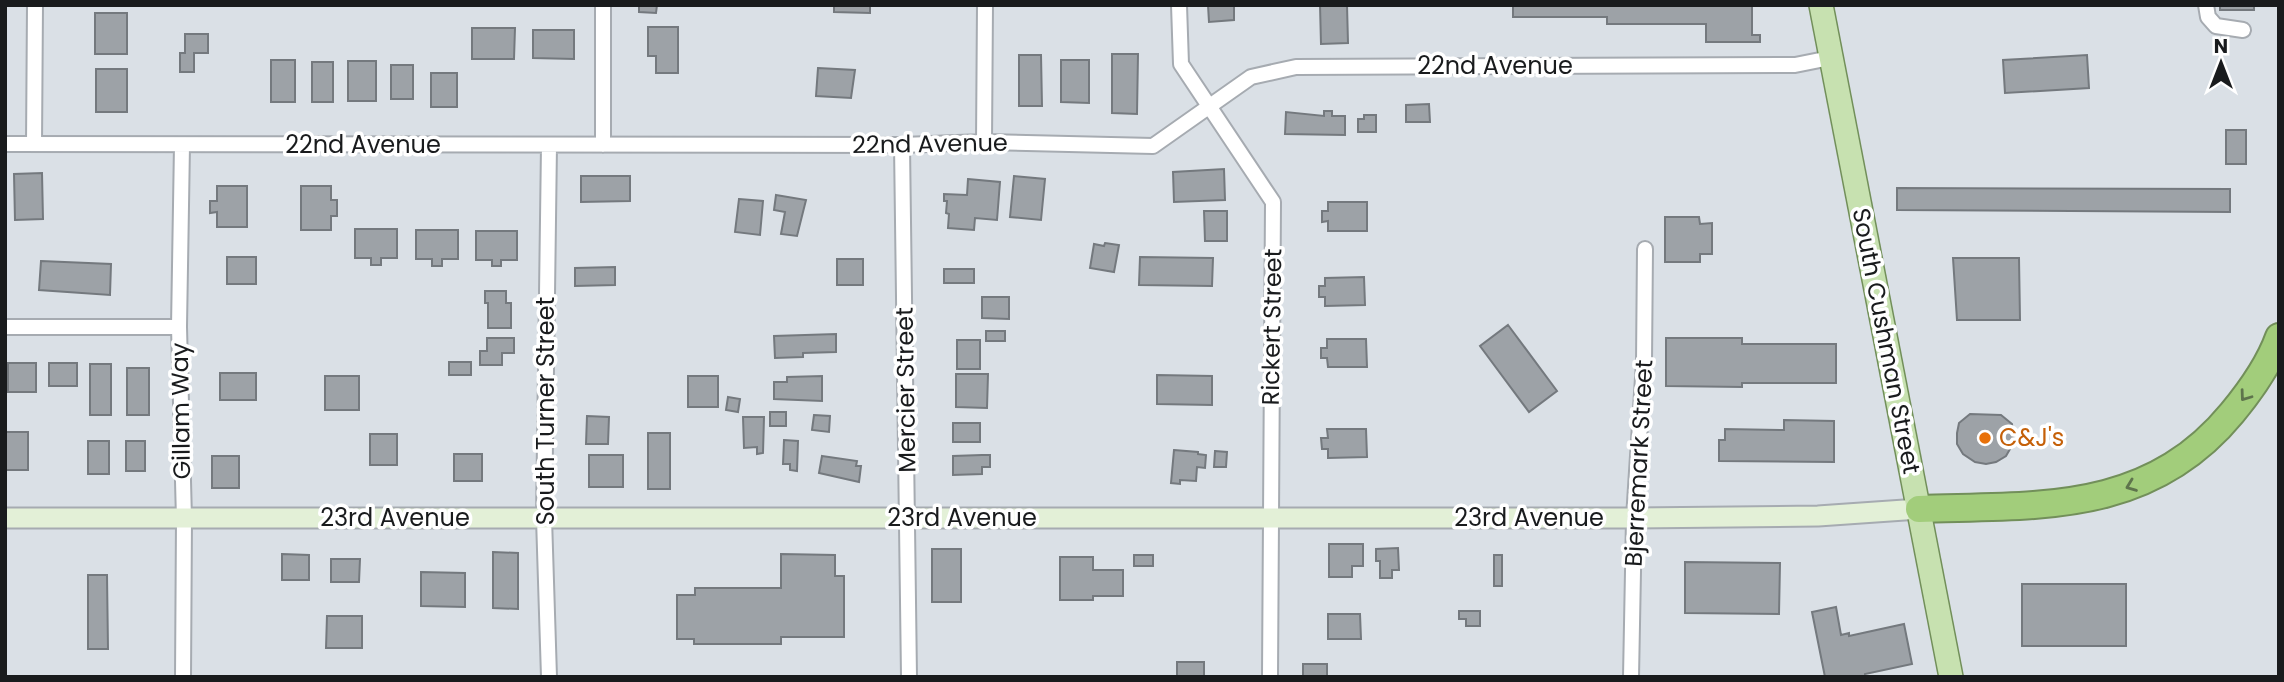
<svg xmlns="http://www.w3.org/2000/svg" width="2284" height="682" viewBox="0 0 2284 682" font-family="Poppins,sans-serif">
	<rect width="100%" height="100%" fill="#dae0e6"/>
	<path fill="#9da2a7" stroke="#74797e" stroke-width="2" d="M639 5H657L656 13 639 12Z
		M834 5H870V13L834 12Z
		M1208 5H1234V20L1209 22Z
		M1320 5H1347L1348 43 1321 44Z
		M1513 5H1752V35H1760V42H1706V24H1607V17H1513Z
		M2220 5H2254V10H2220Z
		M95 13H127V54H95Z
		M648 27H678V73H656V56H648Z
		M472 28H515L514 59H472Z
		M533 30H574V59L533 58Z
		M185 34H208V53H194V72H180V53H185Z
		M1112 54H1138L1137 114 1112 113Z
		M1019 55H1041L1042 106H1019Z
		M2087 55 2089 88 2005 93 2003 60Z
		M271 60H295V102H271Z
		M1061 60H1089V103L1061 102Z
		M348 61H376V101H348Z
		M312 62H333V102H312Z
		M391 65H413V99H391Z
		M818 68 855 70 851 98 816 96Z
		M96 69H127V112H96Z
		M431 73H457V107H431Z
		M1429 104 1430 122H1406V105Z
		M1324 111H1332V116H1345V135L1285 134 1286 112 1324 116Z
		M1364 115H1376V132H1358V119H1364Z
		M2226 130H2246V164H2226Z
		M1224 169 1225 200 1174 202 1173 172Z
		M42 173 43 219 15 220 14 174Z
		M581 176H630V201L581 202Z
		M1014 176 1045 179 1041 220 1010 217Z
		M968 179 1000 182 997 220 975 218 974 230 948 228 949 214 946 213 947 201H944V194L967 195Z
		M217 186H247V227H217V212L210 213V201H217Z
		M301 186H331V200H337V216H331V230H301Z
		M1897 188 2230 189V212L1897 210Z
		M776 195 806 200 797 236 781 234 785 212 774 210Z
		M739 199 763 201 760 235 735 232Z
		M1328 202H1367V231H1328V221L1322 222V211H1328Z
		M1204 211H1227V241H1205Z
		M1665 217H1699L1700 224 1712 223V254H1700V262H1665Z
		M355 229H397V258H381V265H371V258H355Z
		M416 230H458V259H442V266H432V259H416Z
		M476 231H517V260H501V266H492V260H476Z
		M1105 243 1119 245 1114 272 1090 268 1094 244 1104 246Z
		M227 257H256V284H227Z
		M1140 257 1213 258 1212 286 1139 285Z
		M1953 258H2019L2020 320H1957Z
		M837 259H863V285H837Z
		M41 261 111 264 110 295 39 290Z
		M615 267V285L575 286V268Z
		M944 269H974V283H944Z
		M1364 277 1365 305 1325 306V297H1319V286H1325V278Z
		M485 291H506V303H511V328H488V303H485Z
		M982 297H1009V319L982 318Z
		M1508 325 1557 391 1529 412 1480 346Z
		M986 331H1005V341H986Z
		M836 334V352L803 353V357L775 358 774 336Z
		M487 338H514V353H502V365H480V351H487Z
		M1666 338H1742V344H1836V383H1742V387L1666 386Z
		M1327 339H1366L1367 367H1328L1327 358H1321V348H1327Z
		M957 340H980V369H957Z
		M449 362H471V375H449Z
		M8 363H36V392H8Z
		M49 363H77V386H49Z
		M90 364H111V415H90Z
		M127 368H149V415H127Z
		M220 373H256V400H220Z
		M956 374H988L987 408 956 407Z
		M1157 375 1212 376V405L1157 404Z
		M325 376H359V410H325Z
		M688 376H718V407H688Z
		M822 376V401L774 399V382H787V377Z
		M728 397 740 399 738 412 726 410Z
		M770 412H786V426H770Z
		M1970 414 2001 415 2012 424 2014 442 2006 456 1996 462 1986 464 1975 462 1963 454 1957 444V433L1959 423Z
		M814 415 830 416 829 432 812 430Z
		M587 416 609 417 608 444H586Z
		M743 417H764L763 453 757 454V447L744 448Z
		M1784 420 1834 421V462L1719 461V440H1725V429L1784 430Z
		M953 423H980V442H953Z
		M1327 429H1366L1367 457 1328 458V449H1322L1321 438H1328Z
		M5 432H28V470H5Z
		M648 433H670V489H648Z
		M370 434H397V465H370Z
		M784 440 798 441 797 471 790 470V464H783Z
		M88 441H109V474H88Z
		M126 441H145V471H126Z
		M1174 450 1198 452V454L1206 455 1205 468 1197 467 1196 481 1180 480V484L1171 483Z
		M1215 451 1227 452 1226 467H1214Z
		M454 454H482V481H454Z
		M589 455H623V487H589Z
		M982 455H990V467H982V474L953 475V456Z
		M212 456H239V488H212Z
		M822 456 857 461 856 466H861L859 482 819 473Z
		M1329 544H1363V566H1352V577H1329Z
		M1398 548 1399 570H1392V578H1380V561H1376V549Z
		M932 549H961V602H932Z
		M493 552 518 553V609L493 608Z
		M282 554 309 555V580H282Z
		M781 554 835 555V576H844V637H781V644H694V639H677V595H695V588H781Z
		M1134 555H1153V566H1134Z
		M1494 555H1502V586H1494Z
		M1060 557H1093V570H1123V596H1093V600H1060Z
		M331 559H360L359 582H331Z
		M1685 562 1780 563 1779 614 1685 613Z
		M421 572 465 573V607L421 606Z
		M88 575H107L108 649H88Z
		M2022 584H2126V646H2022Z
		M1836 607 1841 635 1849 633V636L1904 624 1912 664 1865 674V677H1825L1812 612Z
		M1459 611H1480V626H1466V619H1459Z
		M1328 614H1360L1361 639H1328Z
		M327 616H362V648H326Z
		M1177 662H1204V677H1177Z
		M1303 664H1327V677H1303Z"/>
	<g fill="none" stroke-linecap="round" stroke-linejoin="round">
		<g stroke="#a6abb1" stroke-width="18">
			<path id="street" d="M1179 5 1181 64 1273 202 1270 677
				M2206 5 2208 17 2216 26 2243 30
				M984 142 985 5
				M5 144 902 145 984 142 1153 146 1251 77 1296 67 1795 65 1830 58
				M34 144 35 5
				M182 145 179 327 184 519 183 677
				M549 145 544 518 549 677
				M603 145V5
				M902 145 909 677
				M5 327H179
				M1631 677 1634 518 1644 362 1645 249"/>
		</g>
		<g stroke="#a6abb1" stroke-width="23">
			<path id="secondary" d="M5 518H1634L1818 516 1919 509"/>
		</g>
		<g stroke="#728f5a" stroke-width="26">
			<path id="primary" d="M1821 5 1951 677"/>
		</g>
		<g stroke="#728f5a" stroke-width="30">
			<path id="highway" d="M1919 509C2038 505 2148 515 2232 413 2251 390 2269 365 2279 337"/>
		</g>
		<use href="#street" stroke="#fff" stroke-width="14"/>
		<use href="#secondary" stroke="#e3f0d7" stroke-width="19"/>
		<use href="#primary" stroke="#c7e1b0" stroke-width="23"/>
		<use href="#highway" stroke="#a2cd7b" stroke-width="26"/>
	</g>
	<defs><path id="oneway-chevron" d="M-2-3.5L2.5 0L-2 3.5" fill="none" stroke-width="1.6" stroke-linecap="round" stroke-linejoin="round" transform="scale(1.75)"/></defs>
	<g stroke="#5e744c">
		<use href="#oneway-chevron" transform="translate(2245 396) rotate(126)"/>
		<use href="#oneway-chevron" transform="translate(2131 486) rotate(159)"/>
	</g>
	<circle fill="#e8710a" stroke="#fff" stroke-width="2.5" cx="1985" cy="438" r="7"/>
	<g text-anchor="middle" stroke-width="7" stroke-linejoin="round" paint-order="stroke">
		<g font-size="24" fill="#191b1d" stroke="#fff">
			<text x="1495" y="74">22nd Avenue</text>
			<text transform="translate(930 144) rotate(-1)" y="8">22nd Avenue</text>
			<text x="363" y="153">22nd Avenue</text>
			<text transform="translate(1272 327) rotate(-89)" y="8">Rickert Street</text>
			<text transform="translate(1886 341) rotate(79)" y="8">South Cushman Street</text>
			<text transform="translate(906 390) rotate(-91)" y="8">Mercier Street</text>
			<text transform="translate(181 411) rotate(-91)" y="8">Gillam Way</text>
			<text transform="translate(546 411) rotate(-90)" y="8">South Turner Street</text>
			<text transform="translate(1639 463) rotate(-87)" y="8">Bjerremark Street</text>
			<text x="395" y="526">23rd Avenue</text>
			<text x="962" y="526">23rd Avenue</text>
			<text x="1529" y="526">23rd Avenue</text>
		</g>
		<g font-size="24" fill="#c56008" stroke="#fff" text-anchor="start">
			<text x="1999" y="446">C&amp;J's</text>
		</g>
	</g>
	<rect width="2284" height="682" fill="none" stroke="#191b1d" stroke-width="14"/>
	<g transform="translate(2221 63)" stroke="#ffffff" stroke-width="5" paint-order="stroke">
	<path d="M0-5L12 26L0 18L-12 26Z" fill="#191b1d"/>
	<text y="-10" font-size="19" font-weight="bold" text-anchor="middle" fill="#191b1d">N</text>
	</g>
</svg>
